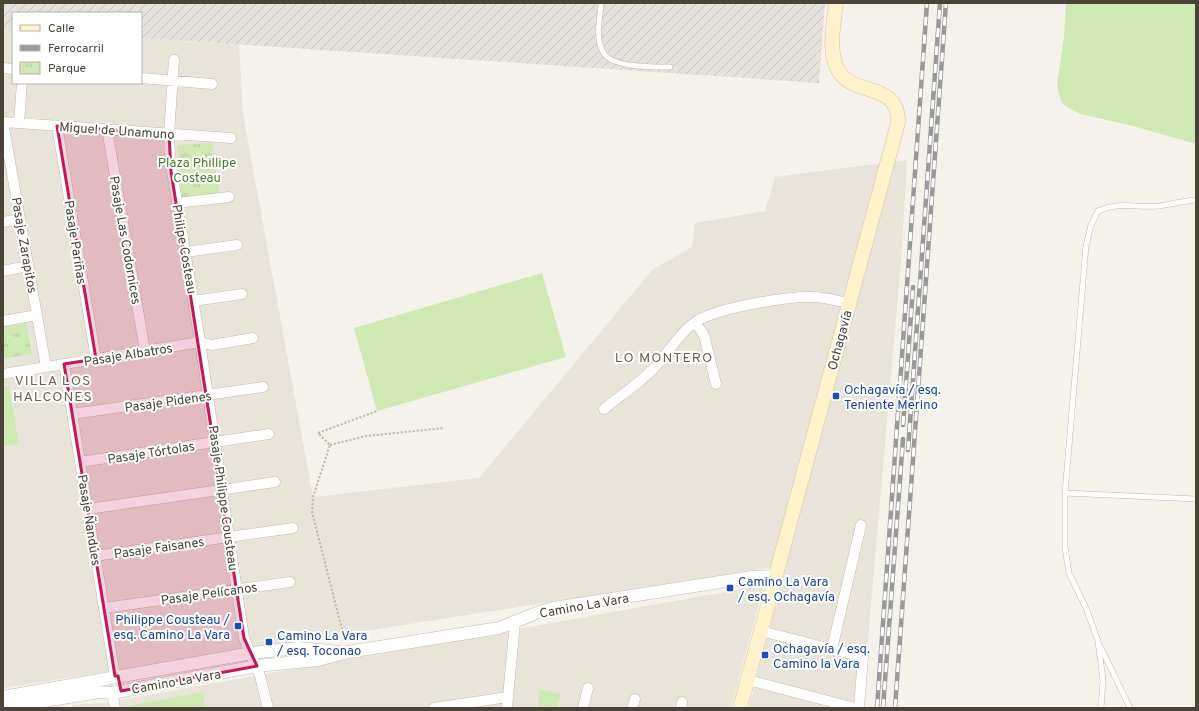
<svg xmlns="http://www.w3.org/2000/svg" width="1199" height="711" viewBox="0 0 1199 711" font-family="Overpass,sans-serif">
	<defs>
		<pattern id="industrial-furrows" width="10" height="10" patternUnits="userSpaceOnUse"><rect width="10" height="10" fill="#e5e1dc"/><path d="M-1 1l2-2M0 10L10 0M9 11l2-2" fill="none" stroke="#c6c2be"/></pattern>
		<pattern id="park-tufts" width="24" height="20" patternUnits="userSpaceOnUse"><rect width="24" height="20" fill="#d0e8b4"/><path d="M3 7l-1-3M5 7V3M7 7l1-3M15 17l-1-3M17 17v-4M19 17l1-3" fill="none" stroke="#b4c89c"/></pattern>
	</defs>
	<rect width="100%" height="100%" fill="#f5f2eb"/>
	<path fill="#e9e4d9" d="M3 29H13V83H141V38L239 45 243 114 313 497 479 478 652 270 692 247 695 223 765 211 775 177 907 160 902 249 862 708H749L786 565 3 688Z
		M764 585 731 708H73L72 705 103 703Z"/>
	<path fill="url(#industrial-furrows)" d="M3 3H825L819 83 141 38V13H13V29H3Z"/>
	<path fill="#d0e8b4" d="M1066 3H1196V144L1133 126 1081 114 1065 106 1061 101 1057 86 1064 36Z
		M542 273 566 357 377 411 354 328Z
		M9 386 19 444 3 446V387Z
		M539 689 561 694 557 708H538Z
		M203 692 205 708H129V706Z"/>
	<path fill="url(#park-tufts)" d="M212 143 219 194 182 198 177 145Z
		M26 323 32 354 3 359V327Z"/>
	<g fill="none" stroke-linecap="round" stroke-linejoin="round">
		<g stroke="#c1baad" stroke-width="6">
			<path id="service" d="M601 3C600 18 595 38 603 52 611 68 654 67 670 67
				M1065 493 1196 499
				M1100 646 1130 708
				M1101 708 1103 680 1098 641 1086 608 1069 573 1065 547V493L1086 246 1091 225 1098 211C1120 201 1136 208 1159 206 1172 204 1183 201 1196 200"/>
		</g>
		<g stroke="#c1baad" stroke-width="11">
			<path id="minor" d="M174 60 169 134 170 159 200 342 244 638 260 676 268 708
				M3 68 13 69
				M141 78 212 84
				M3 122 46 367
				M3 122 231 138
				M19 123 22 83
				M57 126 96 359
				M107 129 145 351
				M177 203 229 197
				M3 222 20 219
				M185 252 237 245
				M3 271 28 266
				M193 301 242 294
				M3 321 37 315
				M695 322 704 335 716 384
				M64 364 115 676
				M3 374 200 342 212 345 253 338
				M604 409C620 396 640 383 654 368 668 354 678 334 694 323 714 308 788 296 813 297 825 297 837 301 849 303
				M72 414 263 387
				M80 462 269 434
				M88 509 275 482
				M95 556 293 528
				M104 608 290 582
				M761 631 863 657 859 708
				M832 649 861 525
				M748 680 855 708
				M112 693 115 708
				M434 708 508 697
				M507 708 515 622
				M583 708 588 688
				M632 708 635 699
				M681 708 682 702"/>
		</g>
		<g stroke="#c1baad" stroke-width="13">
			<path id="tertiary" d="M3 697 252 653 298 648 339 652
				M3 708 99 692 112 693 257 666 318 660 348 652 499 628 539 612 554 608 752 577 775 576"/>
		</g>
		<g stroke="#d4c69b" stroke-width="15">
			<path id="secondary" d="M740 708 898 123C900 80 850 98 837 68 828 49 834 23 836 3"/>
		</g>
		<path stroke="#c2b69e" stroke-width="2" stroke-dasharray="2 2" stroke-linecap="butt" d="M330 445 366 436 444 428
			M345 641 312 512 313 497 330 445 318 433 377 411"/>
		<use href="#service" stroke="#fff" stroke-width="5"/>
		<use href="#minor" stroke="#fff" stroke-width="10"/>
		<use href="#tertiary" stroke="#fff" stroke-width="12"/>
		<use href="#secondary" stroke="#fef2cc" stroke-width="14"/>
		<g stroke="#999" stroke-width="4.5">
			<path id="rail" d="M903 425 913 287
				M908 450 940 3
				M877 708 927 3
				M883 708 903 439
				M895 708 946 3"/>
		</g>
		<use href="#rail" stroke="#fff" stroke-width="3" stroke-dasharray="9" stroke-linecap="butt"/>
	</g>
	<path fill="#c2185b" fill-opacity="0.2" stroke="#c2185b" stroke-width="3" stroke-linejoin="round" d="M57 126 169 134 171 171 244 638 257 666 121 691 118 676H115L64 364 96 359Z"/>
	<g fill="#1a4fb4" stroke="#fff" stroke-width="1.5">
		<rect x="832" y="392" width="8" height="8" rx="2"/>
		<rect x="726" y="584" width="8" height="8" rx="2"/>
		<rect x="234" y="622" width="8" height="8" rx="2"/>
		<rect x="265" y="638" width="8" height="8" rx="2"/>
		<rect x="761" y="651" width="8" height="8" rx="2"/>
	</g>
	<g text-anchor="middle" stroke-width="4" stroke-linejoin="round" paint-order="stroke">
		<g font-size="13" fill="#494338" stroke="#fff">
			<text transform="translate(117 130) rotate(4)" y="5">Miguel de Unamuno</text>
			<text transform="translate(126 240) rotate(80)" y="5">Pasaje Las Codornices</text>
			<text transform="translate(76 242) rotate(81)" y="5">Pasaje Pariñas</text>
			<text transform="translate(25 245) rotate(80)" y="5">Pasaje Zarapitos</text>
			<text transform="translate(185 249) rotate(80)" y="5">Philipe Costeau</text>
			<text transform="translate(839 340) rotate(-75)" y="5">Ochagavía</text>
			<text transform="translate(128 354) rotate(-9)" y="5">Pasaje Albatros</text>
			<text transform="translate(168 401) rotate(-8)" y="5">Pasaje Pidenes</text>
			<text transform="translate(151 452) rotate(-9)" y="5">Pasaje Tórtolas</text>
			<text transform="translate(224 498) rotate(82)" y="5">Pasaje Philippe Cousteau</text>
			<text transform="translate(90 520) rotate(81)" y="5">Pasaje Ñandúes</text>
			<text transform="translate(159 547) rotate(-8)" y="5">Pasaje Faisanes</text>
			<text transform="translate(209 593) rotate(-8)" y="5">Pasaje Pelícanos</text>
			<text transform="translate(584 605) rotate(-10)" y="5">Camino La Vara</text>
			<text transform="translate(176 681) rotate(-10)" y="5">Camino La Vara</text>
		</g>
		<g font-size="13" fill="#497b2c" stroke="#fff">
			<text x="197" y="167">Plaza Phillipe<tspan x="197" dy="15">Costeau</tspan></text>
		</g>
		<g font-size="13" fill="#164399" stroke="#fff" text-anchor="start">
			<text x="844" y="394">Ochagavía / esq.<tspan x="844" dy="15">Teniente Merino</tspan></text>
			<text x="738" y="586">Camino La Vara<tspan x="738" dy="15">/ esq. Ochagavía</tspan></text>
			<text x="230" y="624" text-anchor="end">Philippe Cousteau /<tspan x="230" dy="15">esq. Camino La Vara</tspan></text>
			<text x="277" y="640">Camino La Vara<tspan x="277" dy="15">/ esq. Toconao</tspan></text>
			<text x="773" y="653">Ochagavía / esq.<tspan x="773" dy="15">Camino la Vara</tspan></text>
		</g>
		<g font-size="14" letter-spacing="1" fill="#6c6150" stroke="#fff">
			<text x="664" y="362">LO MONTERO</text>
			<text x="53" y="385">VILLA LOS<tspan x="53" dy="16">HALCONES</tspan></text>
		</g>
	</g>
	<rect width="1199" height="711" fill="none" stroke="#494338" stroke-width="8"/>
	<rect x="12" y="12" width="130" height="72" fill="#ffffff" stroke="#b6b4af"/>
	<rect x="20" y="25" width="20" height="6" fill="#fef2cc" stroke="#b6b4af"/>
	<text x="48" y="32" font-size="12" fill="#494338">Calle</text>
	<rect x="20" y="45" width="20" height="6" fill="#999999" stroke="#b6b4af"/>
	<text x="48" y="52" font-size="12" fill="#494338">Ferrocarril</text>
	<rect x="20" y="62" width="20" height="12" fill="url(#park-tufts)" stroke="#b6b4af"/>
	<text x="48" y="72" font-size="12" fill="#494338">Parque</text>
</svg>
